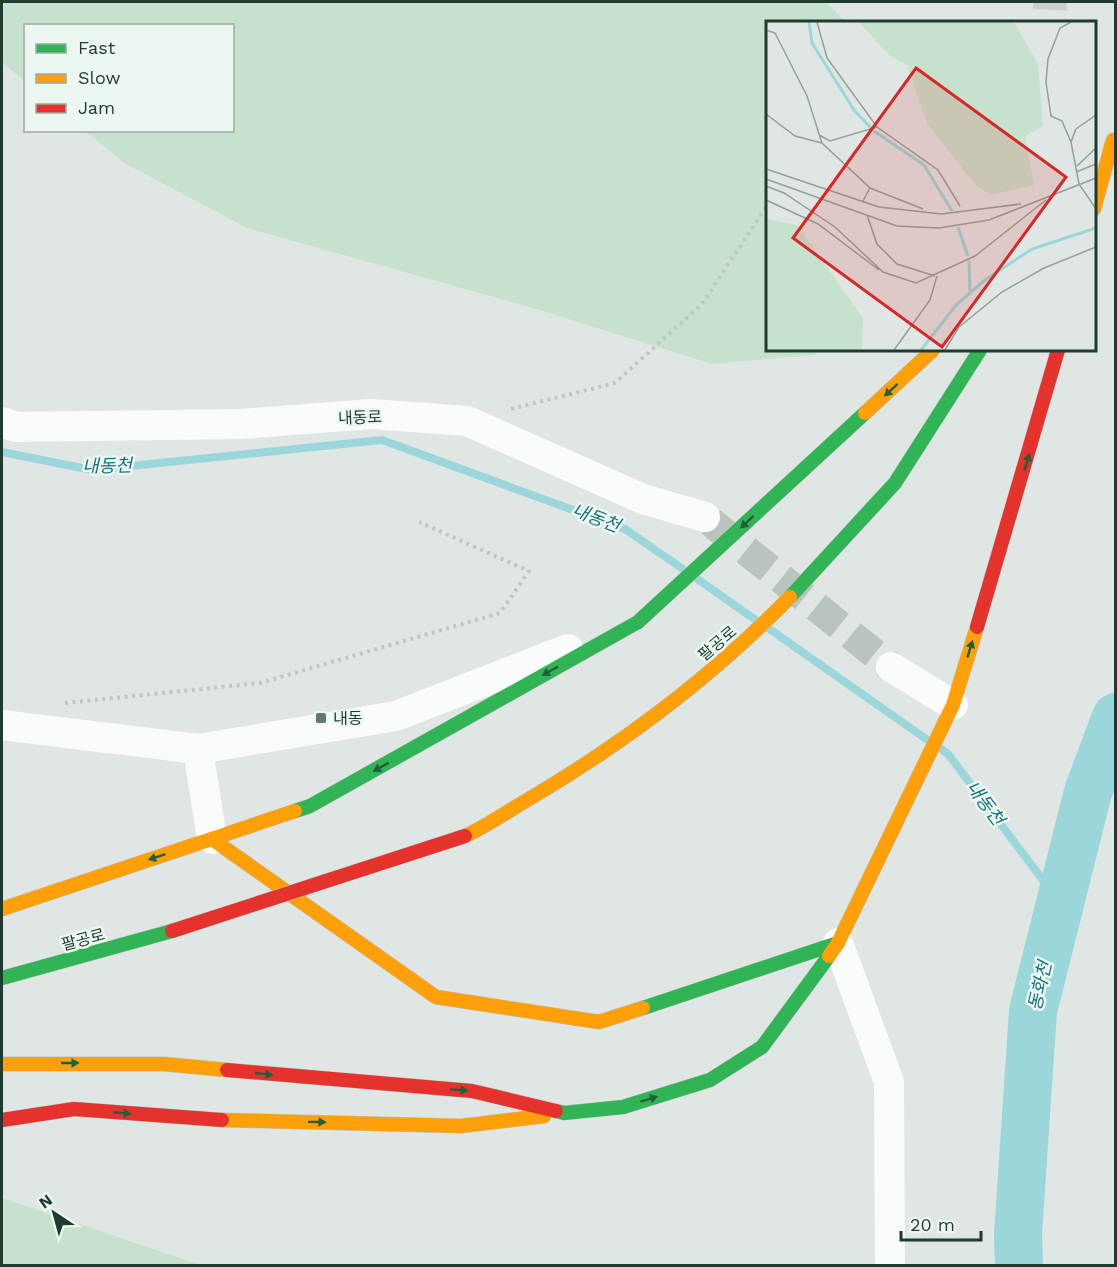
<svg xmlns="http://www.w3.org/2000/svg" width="1117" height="1267" viewBox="0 0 1117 1267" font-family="'Work Sans','Noto Sans KR',sans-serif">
	<rect width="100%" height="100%" fill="#e0e6e3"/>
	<path fill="#c7e2cc" d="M2 2H826L845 22H768V350H820L815 355 712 364 540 310 247 228 126 164 85 131 232 130V26H26L25 82 2 62Z
		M2 1198 201 1265H2Z"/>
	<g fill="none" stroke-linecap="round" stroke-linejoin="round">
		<path stroke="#9bd7da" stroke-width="8" d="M2 452 92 470 382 440 625 529 683 569
			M696 578 757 621
			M768 628 929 741
			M940 748 948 754 1060 903"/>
		<path stroke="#9bd7da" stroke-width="48" d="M1019 1266 1018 1234 1033 1011 1088 792 1116 717"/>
	</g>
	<path fill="#c8cfcc" stroke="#c8cfcc" stroke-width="1.5" d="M1034 2H1066V10L1034 8Z"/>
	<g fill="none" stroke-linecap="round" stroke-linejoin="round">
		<path stroke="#b9c4bf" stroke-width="30" stroke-dasharray="30 15" stroke-linecap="butt" d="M711 522 891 667"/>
		<g stroke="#b9c3be" stroke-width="15">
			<path id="fast" d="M295 811 310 806 638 622
				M2 978 172 931
				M643 1008 838 943
				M556 1111 564 1113 623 1107 710 1080 762 1047 829 956"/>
		</g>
		<g stroke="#b9c3be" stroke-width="15">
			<path id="slow" d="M1094 209 1113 140
				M212 839 436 997 599 1022 643 1008
				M2 909 295 811
				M829 956 838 943 953 705 977 627
				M2 1064H164L227 1070
				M222 1120 461 1126 544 1116"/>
		</g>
		<g stroke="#b9c3be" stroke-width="15">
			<path id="jam" d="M977 627 1058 350
				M227 1070 472 1091 556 1111
				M2 1120 74 1109 222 1120"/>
		</g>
		<path stroke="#bdc8c4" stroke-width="4" stroke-dasharray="3 4.5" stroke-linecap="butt" d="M511 409 615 383 702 304 768 204
			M65 703 260 683 500 613 529 571 419 522"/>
		<path stroke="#fafbfb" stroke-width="30" d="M2 422 16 427 241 424 371 414 467 421 643 499 705 517
			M891 667 953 705
			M2 725 198 749 212 839
			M198 749 396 716 568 649
			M838 943 889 1082 890 1266"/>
		<use href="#fast" stroke="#30b455" stroke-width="14"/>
		<use href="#slow" stroke="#ff9f0a" stroke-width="14"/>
		<use href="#jam" stroke="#e5322d" stroke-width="14"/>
		<g stroke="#b9c3be" stroke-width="15" stroke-linecap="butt">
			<path id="fast-bridge" d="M790 597 895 483 980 350
				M638 622 865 413"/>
		</g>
		<g stroke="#b9c3be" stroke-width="15" stroke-linecap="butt">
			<path id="slow-bridge" d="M865 413 933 350
				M465 836C487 826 508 811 529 799 624 743 713 676 790 597"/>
		</g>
		<g stroke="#b9c3be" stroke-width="15" stroke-linecap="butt">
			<path id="jam-bridge" d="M172 931 465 836"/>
		</g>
		<use href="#fast-bridge" stroke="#30b455" stroke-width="14"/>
		<use href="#slow-bridge" stroke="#ff9f0a" stroke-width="14"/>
		<use href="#jam-bridge" stroke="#e5322d" stroke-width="14"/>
	</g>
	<defs><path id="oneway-solid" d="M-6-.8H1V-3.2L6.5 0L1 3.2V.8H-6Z" transform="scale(1.5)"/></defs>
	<g fill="#235f3b">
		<use href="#oneway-solid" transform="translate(891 390) rotate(137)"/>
		<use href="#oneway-solid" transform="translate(1027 462) rotate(-73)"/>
		<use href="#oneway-solid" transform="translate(747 522) rotate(137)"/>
		<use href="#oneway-solid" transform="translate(970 649) rotate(-73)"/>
		<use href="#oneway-solid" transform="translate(550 671) rotate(151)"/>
		<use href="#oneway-solid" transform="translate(381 767) rotate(151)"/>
		<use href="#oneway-solid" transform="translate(157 857) rotate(162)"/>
		<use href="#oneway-solid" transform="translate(70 1063)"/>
		<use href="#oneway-solid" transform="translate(264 1074) rotate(6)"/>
		<use href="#oneway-solid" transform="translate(459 1090) rotate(4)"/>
		<use href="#oneway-solid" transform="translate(649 1099) rotate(-17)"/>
		<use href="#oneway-solid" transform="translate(122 1113) rotate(5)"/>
		<use href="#oneway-solid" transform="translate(317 1122) rotate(1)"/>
	</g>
	<rect fill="#61776f" stroke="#edf7f1" stroke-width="2" x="315" y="712" width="12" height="12" rx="3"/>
	<g text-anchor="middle" stroke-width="5" stroke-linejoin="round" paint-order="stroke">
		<g font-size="16" fill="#1d3b30" stroke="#edf7f1">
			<text transform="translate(360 417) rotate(-2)" y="6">내동로</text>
			<text transform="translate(717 643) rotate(-40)" y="6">팔공로</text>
			<text transform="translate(83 939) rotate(-15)" y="6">팔공로</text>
		</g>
		<g font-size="16" fill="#1d3b30" stroke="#edf7f1" text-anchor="start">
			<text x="333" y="724">내동</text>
		</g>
		<g font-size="18" font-style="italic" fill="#12757c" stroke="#edf7f1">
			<text transform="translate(107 466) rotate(-1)" y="6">내동천</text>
			<text transform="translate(596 518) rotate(21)" y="6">내동천</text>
			<text transform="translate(985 803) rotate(53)" y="6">내동천</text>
			<text transform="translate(1040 986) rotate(-77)" y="6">동화천</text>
		</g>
	</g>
	<g transform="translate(766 21)">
		<rect width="330" height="330" fill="#e0e6e3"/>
		<path d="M93 1H248L272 43 277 105 259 115 268 164 225 174 210 165 161 102 141 44 124 35ZM0 198 31 204 97 297 96 329H0Z" fill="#c7e2cc"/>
		<path fill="none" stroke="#9bd7da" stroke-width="3" d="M43 1 46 22 88 89 105 107M108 110 158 144 186 190M192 206 202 235M203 240 204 272M155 329 190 284 219 259 266 228 330 207"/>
		<path fill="none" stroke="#92a29b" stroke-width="1.5" d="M51 1 61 37 111 106 172 149 194 185M305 1 294 7 282 38 280 61 285 95 296 100 305 121 313 163 330 188M0 9 9 12 41 75 56 122 104 167 97 180M0 93 29 115 56 122M53 114 64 120 111 106M305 121 310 108 330 94M311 145 330 127M0 148 113 186 175 193 255 183M310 151 330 143M0 158 131 205 173 207 223 199 330 157M0 165 18 172 69 206 117 251 150 262 209 235 280 179M104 167 157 188M0 179 52 203 113 249M101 194 111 223 131 243 169 255M128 329 164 279 171 255M179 329 193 306 236 271 278 247 330 226"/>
		<path fill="#d62828" fill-opacity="0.15" stroke="#d62828" stroke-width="3" d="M150 47 300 156 176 326 27 217Z"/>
		<rect width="330" height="330" fill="none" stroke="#1d3b30" stroke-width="3"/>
	</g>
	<rect width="1117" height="1267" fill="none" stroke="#1d3b30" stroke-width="6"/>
	<rect x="24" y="24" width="210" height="108" fill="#edf7f1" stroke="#9aaca4" stroke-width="1.5"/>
	<rect x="36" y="44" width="30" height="9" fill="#30b455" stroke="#9aaca4" stroke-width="1.5"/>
	<text x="78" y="54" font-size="18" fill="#1d3b30">Fast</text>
	<rect x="36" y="74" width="30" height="9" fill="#ff9f0a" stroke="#9aaca4" stroke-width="1.5"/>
	<text x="78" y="84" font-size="18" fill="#1d3b30">Slow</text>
	<rect x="36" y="104" width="30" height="9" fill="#e5322d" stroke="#9aaca4" stroke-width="1.5"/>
	<text x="78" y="114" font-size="18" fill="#1d3b30">Jam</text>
	<g transform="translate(54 1213) rotate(324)" stroke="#edf7f1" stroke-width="4.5" paint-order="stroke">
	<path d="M0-4.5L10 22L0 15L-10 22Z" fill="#1d3b30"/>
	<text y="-9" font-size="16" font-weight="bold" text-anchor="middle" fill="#1d3b30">N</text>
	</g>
	<path d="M901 1231v9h80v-9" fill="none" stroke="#1d3b30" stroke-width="3"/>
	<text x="910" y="1231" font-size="18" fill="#1d3b30" stroke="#edf7f1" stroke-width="4.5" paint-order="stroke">20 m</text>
</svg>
